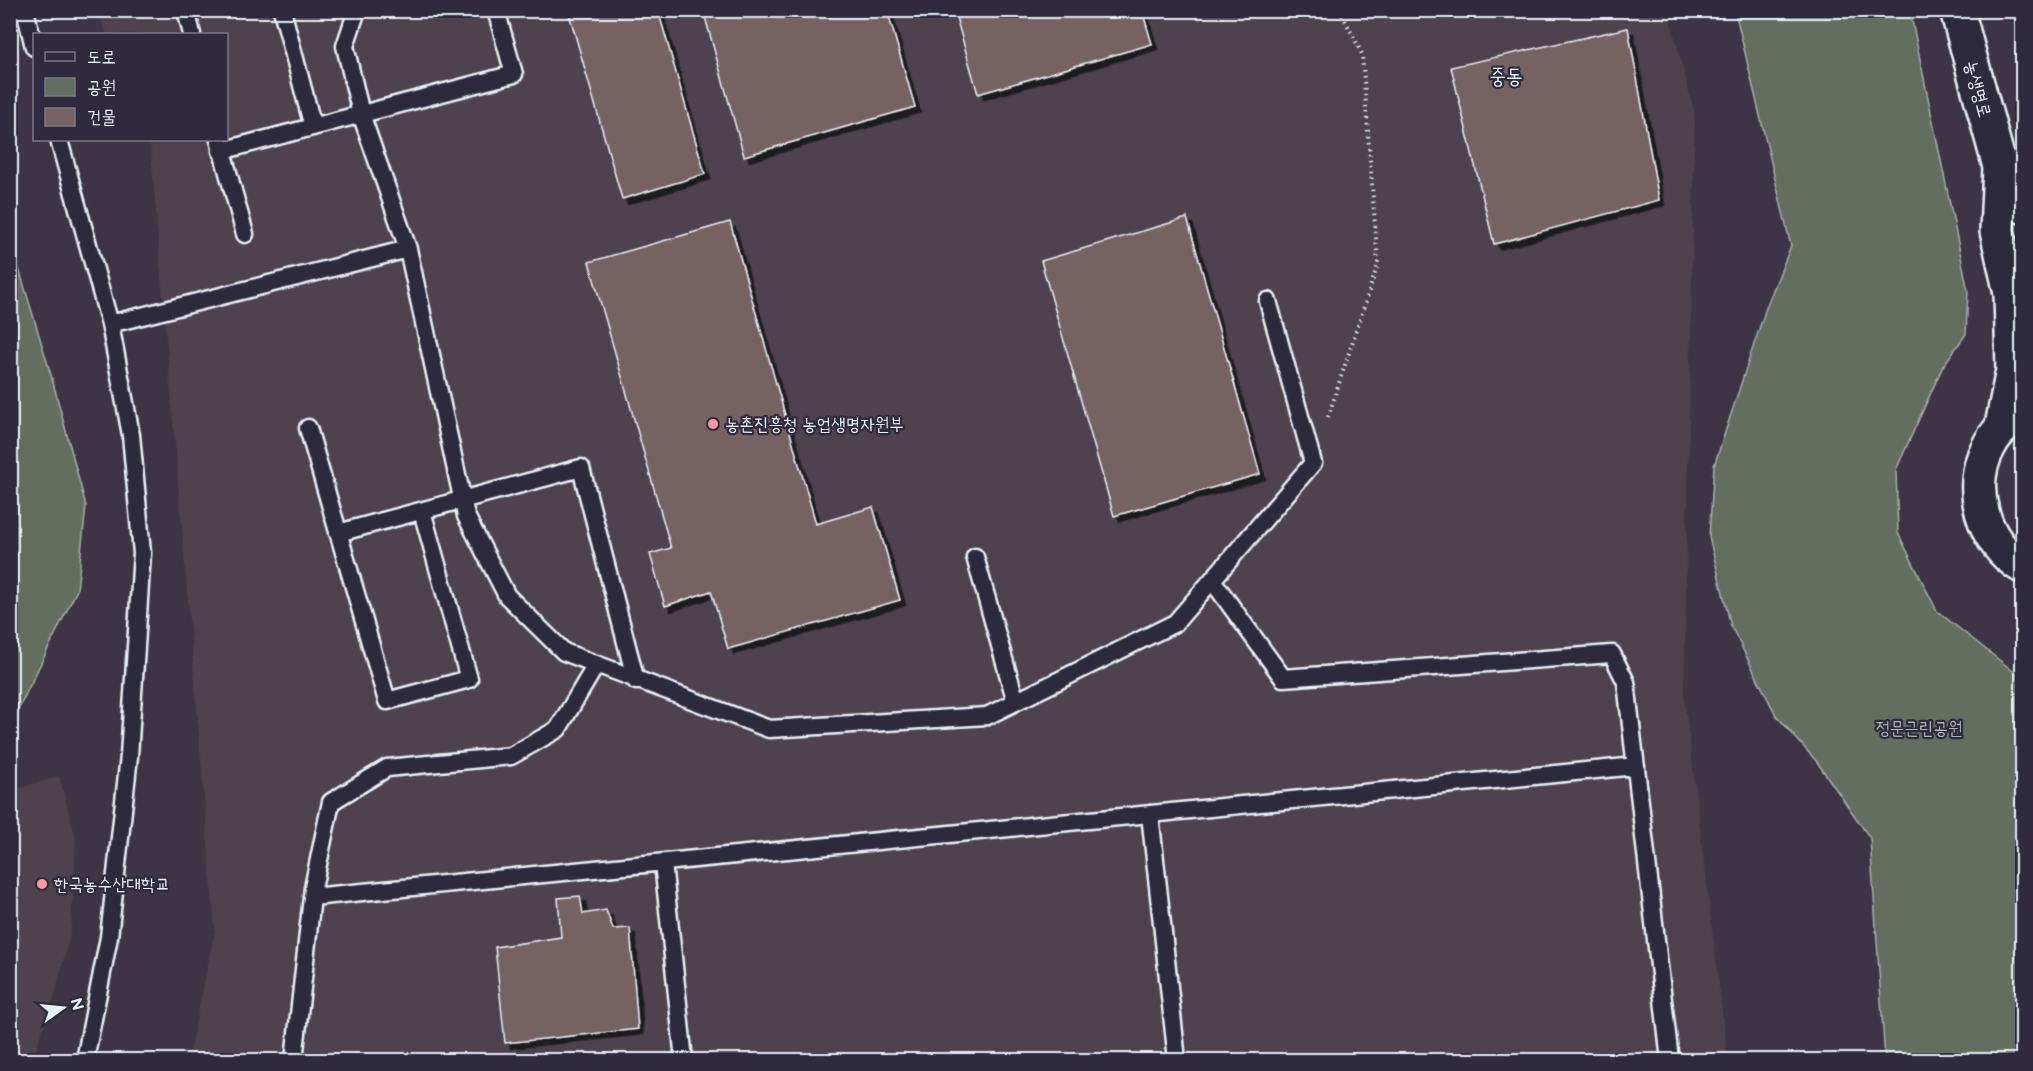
<svg xmlns="http://www.w3.org/2000/svg" width="2033" height="1071" viewBox="0 0 2033 1071" font-family="'Balsamiq Sans','Poor Story',sans-serif">
	<defs>
		<filter id="shadow"><feDropShadow dx="5.5" dy="5.5" stdDeviation="0" flood-color="#0009"/></filter>
	</defs>
	<rect width="100%" height="100%" fill="#3d3545"/>
	<filter id="ink" filterUnits="userSpaceOnUse"><feTurbulence type="fractalNoise" baseFrequency=".0167" numOctaves="2"/><feDisplacementMap in="SourceGraphic" scale="12" xChannelSelector="R" yChannelSelector="G"/><feConvolveMatrix kernelMatrix="1 2 1 2 8 2 1 2 1" color-interpolation-filters="sRGB"/></filter>
	<g filter="url(#ink)">
		<path fill="#4e424e" d="M97 11H1668L1695 115 1684 696 1728 1060H188L215 930 150 140H226V34H107Z
			M59 776 76 839 71 930 55 995 32 1060H11V791Z"/>
		<path fill="#656d60" stroke="#a6afac" stroke-width="1.5" d="M1735 11H1910L1968 291 1966 334 1943 366 1896 470 1898 533 1937 611 2022 678V1060H1885L1870 838 1817 762 1776 715 1731 626 1709 537 1714 466 1767 305 1791 246Z
			M11 242 51 375 86 506 77 590 11 724Z"/>
		<path fill="#766263" stroke="#e8f1f8" stroke-width="1.5" filter="url(#shadow)" d="M568 10H658L705 174 622 199Z
			M703 10H887L915 107 744 156Z
			M954 10H1142L1152 44 978 94Z
			M1628 28 1659 200 1494 244 1451 67Z
			M1187 218 1260 474 1114 516 1041 261Z
			M730 222 816 524 873 507 900 600 728 649 711 591 665 606 650 554 671 548 589 262Z
			M580 896 583 914 606 910 613 929 630 928 638 1029 505 1043 495 947 561 937 558 898Z"/>
		<g fill="none" stroke-linecap="round" stroke-linejoin="round">
			<g stroke="#e8f1f8" stroke-width="21">
				<path id="service" d="M25 10 34 47
					M186 10 192 34
					M282 10 313 127
					M357 10 345 46 361 114 408 249 466 516 507 596 564 652 769 729 987 716 1175 623 1313 463 1268 301
					M59 140 110 324 131 435 142 553 129 756 109 937 85 1060
					M219 140 245 234
					M221 151 514 74 496 10
					M110 324 408 249
					M308 428 387 701 469 679 422 511
					M338 533 581 468 636 681
					M975 557 1016 702
					M1212 580 1283 678 1612 654 1626 682 1670 1060
					M1150 814 1177 1060
					M663 863 684 1060
					M312 897 1636 766
					M294 1060 313 888 331 802 387 768 511 756 558 729 596 665"/>
			</g>
			<g stroke="#e8f1f8" stroke-width="38">
				<path id="tertiary" d="M1957 10 2000 167 2022 206
					M2000 167 1997 231 2011 293 2013 370 2002 426
					M2019 413C2006 423 1995 433 1988 448 1967 488 1983 543 2022 566"/>
			</g>
			<path stroke="#e8f1f8" stroke-width="4" stroke-dasharray="1.5 4.5" stroke-linecap="butt" d="M1328 417 1378 264 1362 54 1340 10"/>
			<use href="#service" stroke="#2f2a3d" stroke-width="16"/>
			<use href="#tertiary" stroke="#2f2a3d" stroke-width="33"/>
		</g>
	</g>
	<g fill="#ff9aa2" stroke="#2f2a3d" stroke-width="2">
		<circle cx="713" cy="424" r="6"/>
		<circle cx="42" cy="884" r="6"/>
	</g>
	<g text-anchor="middle" stroke-width="4.5" stroke-linejoin="round" paint-order="stroke">
		<g font-size="18" fill="#e8f1f8" stroke="#2f2a3d">
			<text transform="translate(1978 89) rotate(75)" y="6">농생명로</text>
		</g>
		<g font-size="18" fill="#e8f1f8" stroke="#2f2a3d" text-anchor="start">
			<text x="725" y="430">농촌진흥청 농업생명자원부</text>
			<text x="54" y="890">한국농수산대학교</text>
		</g>
		<g font-size="18" fill="#adb6b4" stroke="#2f2a3d">
			<text x="1919" y="734">정문근린공원</text>
		</g>
		<g font-size="21" fill="#e8f1f8" stroke="#2f2a3d">
			<text x="1506" y="83">중동</text>
		</g>
	</g>
	<rect width="2033" height="1071" fill="none" stroke="#2f2a3d" stroke-width="36"/>
	<rect x="18" y="18" width="1997" height="1035" fill="none" stroke="#e8f1f8" stroke-width="2" filter="url(#ink)"/>
	<rect x="33" y="33" width="195" height="108" fill="#2f2a3d" stroke="#797a88" stroke-width="1.5"/>
	<rect x="45" y="52" width="30" height="9" fill="#2f2a3d" stroke="#797a88" stroke-width="1.5"/>
	<text x="87" y="63" font-size="18" fill="#e8f1f8">도로</text>
	<rect x="45" y="78" width="30" height="18" fill="#656d60" stroke="#797a88" stroke-width="1.5"/>
	<text x="87" y="93" font-size="18" fill="#e8f1f8">공원</text>
	<rect x="45" y="108" width="30" height="18" fill="#766263" stroke="#797a88" stroke-width="1.5"/>
	<text x="87" y="123" font-size="18" fill="#e8f1f8">건물</text>
	<g transform="translate(63 1008) rotate(75)" stroke="#2f2a3d" stroke-width="4.5" paint-order="stroke">
	<path d="M0-4.5L10 22L0 15L-10 22Z" fill="#e8f1f8"/>
	<text y="-9" font-size="16" font-weight="bold" text-anchor="middle" fill="#e8f1f8">N</text>
	</g>
</svg>
